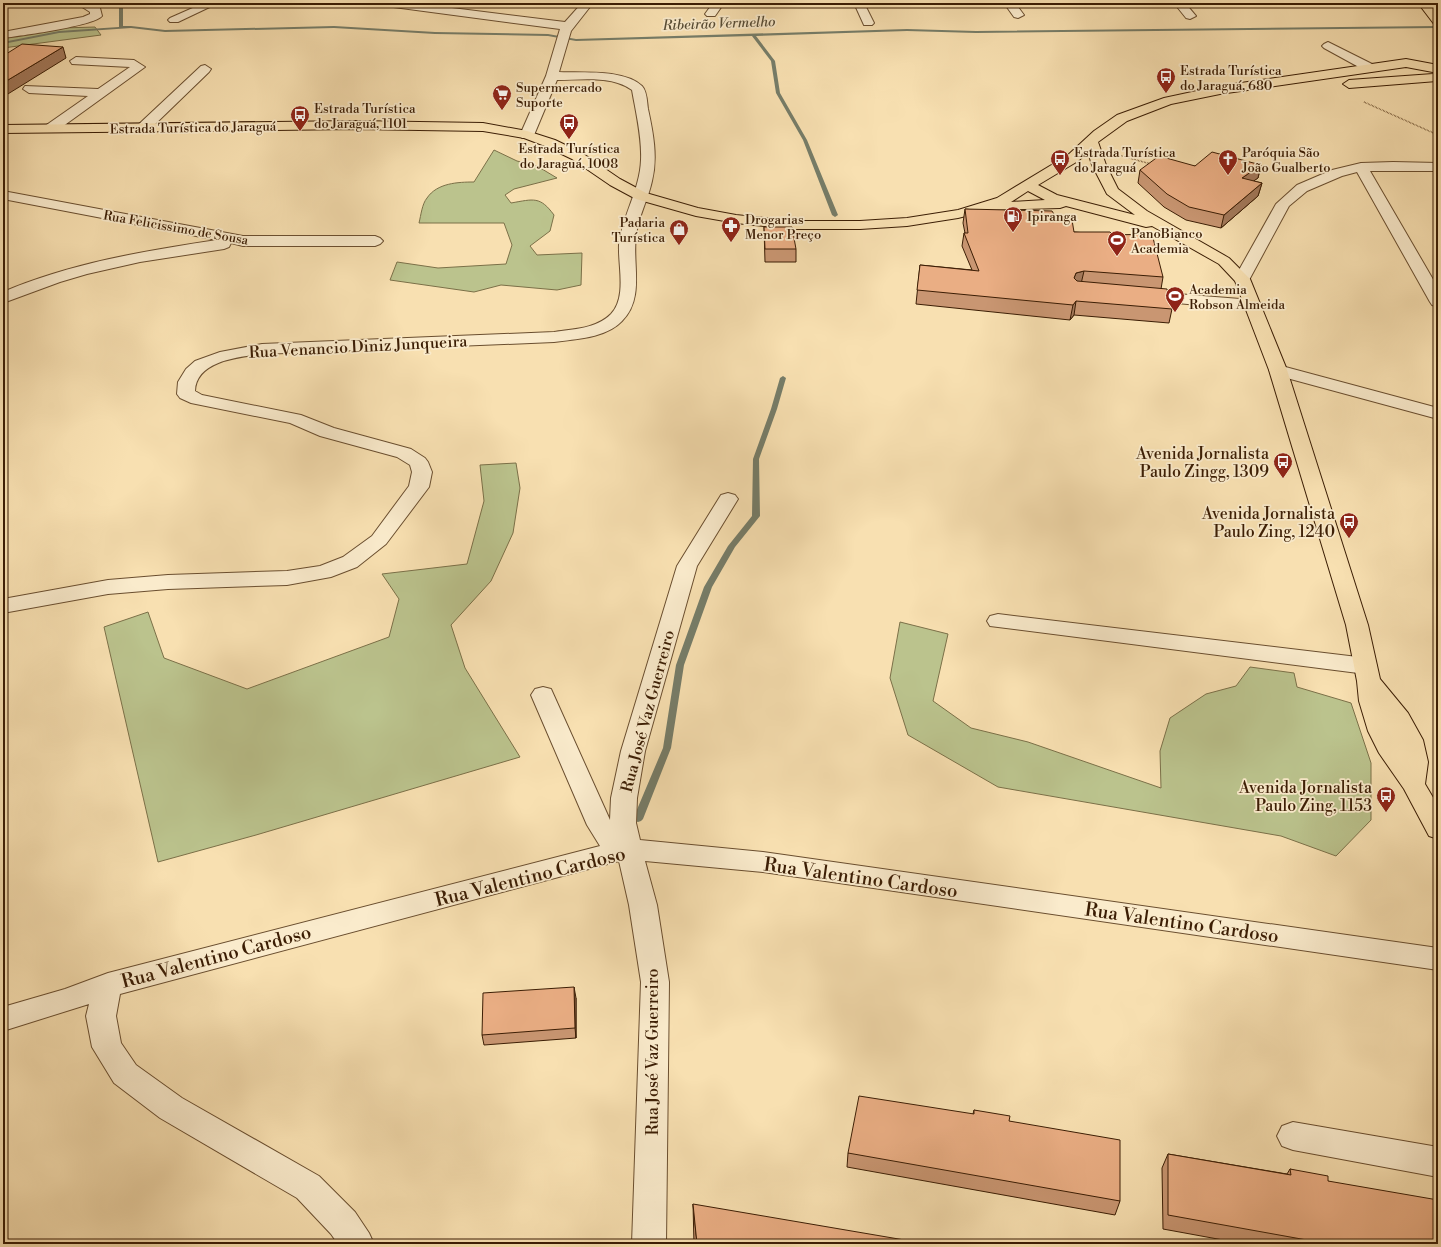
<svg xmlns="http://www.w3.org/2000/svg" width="1441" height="1247" viewBox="0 0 1441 1247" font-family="'Libre Bodoni',serif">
	<rect width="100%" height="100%" fill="#f8e0b1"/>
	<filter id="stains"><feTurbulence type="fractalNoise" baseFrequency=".005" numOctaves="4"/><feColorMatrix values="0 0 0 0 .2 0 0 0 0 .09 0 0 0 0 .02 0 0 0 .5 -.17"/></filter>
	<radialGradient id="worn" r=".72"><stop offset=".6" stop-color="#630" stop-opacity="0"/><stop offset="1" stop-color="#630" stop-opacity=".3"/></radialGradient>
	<path fill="#bbc38d" stroke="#7b7048" d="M95 27 101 35 3 48V38L62 28Z
		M494 150 517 161 537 166 557 178 514 189 505 195 511 203C534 199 540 196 554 215L550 231 530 246 537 255 582 253 581 285 557 290 501 285 474 292 390 280 397 262 438 268 506 264 512 245 504 223H419C421 215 422 204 427 198 437 183 458 182 474 182Z
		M516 463 520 488 513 533 491 581 451 625 465 668 520 757 256 835 158 862 104 627 148 612 164 658 247 689 389 637 399 599 382 574 467 564 484 501 480 465Z
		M900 622 948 634 933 701 971 728 1028 742 1161 788 1160 751 1170 718 1206 694 1236 686 1250 667 1294 673 1297 687 1351 703 1371 763V820L1336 856 1281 836 998 787 908 735 890 678Z"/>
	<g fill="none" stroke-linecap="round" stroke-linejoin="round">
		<path fill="#767d69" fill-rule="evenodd" d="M115 3H120L123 5V26H131L165 30 334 26 435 32 548 34 576 39 907 29 976 31 1438 26V28L976 33 907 31 756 36 775 61 780 93 807 140 838 215 835 217 832 215 803 140 776 93 771 61 752 36 576 41 548 36 435 34 334 28 165 32 131 28 59 33 3 44V42L59 31 119 27V6Z
			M783 376 786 378 777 409 759 459 760 516 735 547 712 587 684 665 671 748 643 819 641 821 638 822 635 821 633 819 663 748 676 665 704 587 728 546 752 516 753 459 771 409 780 378Z"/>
		<g stroke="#6a4e2f" stroke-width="2">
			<path id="minor" d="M76 3H90L100 8 102 16C94 26 19 36 3 38V32L83 17 90 14V12Z
				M204 3H218L178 22H170L168 20 170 18Z
				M381 3H412L565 22 582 3H593L571 31 559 72C582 73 624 69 642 86 647 91 647 102 648 109 653 132 658 157 652 181 648 200 638 217 636 236 632 264 645 298 622 321 606 338 576 339 554 342L262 354C238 357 196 361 195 391L202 395 301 415 334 428 411 449 425 458 428 462 432 472 429 487 386 544 357 567 331 577 287 585 168 589 108 594 3 613V599L108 580 168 575 287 571 320 566 343 557 372 536 409 486 412 472 410 465 397 457 320 436 290 423 191 403 180 398 177 394 178 382 186 369 195 361 220 352 262 344 554 332C573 329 596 329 611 314 627 297 618 266 619 245 622 216 640 190 641 160 642 137 636 113 632 90 612 75 580 80 557 80L534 135 532 138H522L520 135 546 76 560 29 386 6Z
				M713 3H724L715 16H707L705 14Z
				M854 3H864L874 23 872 25H864Z
				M1004 3H1015L1024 15 1018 18 1014 17Z
				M1174 3H1185L1196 16 1190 19 1186 18Z
				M1328 42 1374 65 1376 68 1370 72 1366 71 1324 48 1322 46 1324 44Z
				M76 57 134 60 145 67 55 132H45L43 129 45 126 88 96 29 93 23 89 25 86 98 89 130 67 72 64 70 61Z
				M205 65 211 69 209 72 148 131H138L136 128 138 125 201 66Z
				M1393 162 1438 163V171H1370L1438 288V307L1432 305 1430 302 1357 172 1342 176 1307 191 1289 206 1248 282H1236L1234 279 1276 204 1297 185 1332 170 1361 163Z
				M3 191 243 236H375L380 238 383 241 380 244 375 246H243L231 243 229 247 224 249 140 262 87 274 60 282 3 303V292C71 263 144 251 217 240L3 199Z
				M1139 291 1253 300 1259 302 1261 305 1259 308 1253 310 1133 299 1131 296 1133 293Z
				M1278 365 1438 408V419L1272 374 1269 370 1272 366Z
				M728 493 735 495 738 499 697 566 645 751 637 798 636 823 640 840 763 852 1438 948V970L763 872 645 861 657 905 669 982 666 1244H632L641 982 629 905 619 861 120 994 116 1016 121 1043 136 1065 182 1098 319 1176 355 1212 369 1233 374 1244H338L331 1234 297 1198 160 1118 114 1083 92 1047 86 1016 89 1004 3 1031V1007L65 989 108 973 600 846 587 825 531 695 535 689 543 687 551 689 610 820 611 798 621 751 677 566 721 495Z
				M998 614 1366 658 1374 661 1377 666 1374 671 1366 674 990 626 987 621 990 616Z
				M1293 1122 1438 1147V1177L1293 1150 1282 1146 1277 1136 1282 1126Z"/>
		</g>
		<g stroke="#3b1d04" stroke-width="2">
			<path id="major" d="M1418 3H1429L1438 15V25L1434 24Z
				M1406 59 1438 65V73L1406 67 1220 94 1171 104 1127 121 1098 142 1106 165 1118 189 1147 211 1229 258 1250 279 1287 370 1368 625 1380 679 1408 713 1423 740 1428 762 1425 784 1438 806V839L1429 836 1404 789 1379 753 1368 731 1359 701 1357 681 1346 625 1269 370 1235 281 1219 264 1152 226 1146 227 1066 206 1060 208 990 210 958 218 907 226 860 229H791L736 223 696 216 636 199 610 185 572 159 545 146 524 138 483 131 355 129 3 133V125L355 121 483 123 527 131 555 140 582 153 620 179 646 193 698 208 736 215 791 221H860L907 218 958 210 997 198 1068 155 1094 131 1117 115 1164 98 1220 86ZM1088 152 1092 165 1107 194 1135 215 1057 195 1038 185 1078 161ZM1028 191 1045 200 1011 202Z
				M1433 74 1437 75V81L1349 88 1343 84 1349 80Z"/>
		</g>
		<path stroke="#3b1d04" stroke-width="1.5" stroke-dasharray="0.5 1" stroke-linecap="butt" d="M1364 102 1438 135
			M1118 155 1151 164"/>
		<use href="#minor" fill="#faebcc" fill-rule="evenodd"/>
		<use href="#major" fill="#f8e0b1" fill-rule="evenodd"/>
	</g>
	<path fill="#c99672" stroke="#3b1d04" d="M1261 165 1258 178 1253 181 1262 183 1258 196 1221 228 1186 220 1164 207 1138 183 1140 170 1195 166Z
		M965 209 1057 219 1074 232 1113 235 1163 277 1161 289 1172 309 1169 323 1074 315 1070 320 916 304 920 265 972 270 962 246 964 233H965L963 223Z
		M764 227 796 249V262H765Z
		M576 998V1038L484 1045 482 1035Z
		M974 1110 1009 1121 1120 1201 1115 1215 847 1167 848 1153 973 1114Z
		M1168 1154 1287 1174 1290 1169 1328 1181 1438 1244H1245L1163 1229 1162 1168Z
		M693 1204 697 1244H694Z"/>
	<path fill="#a47a5c" stroke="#3b1d04" d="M63 47 66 58 3 97V83Z
		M1261 165 1258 178 1239 191 1242 178Z
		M1262 183 1258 196 1221 228 1224 215Z
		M1084 271 1081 284 1072 292 1074 278 1076 273Z
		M1076 301 1074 315 1070 320 1073 305Z
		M574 987 576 998V1038L575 1028Z"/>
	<path fill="#eaae84" stroke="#3b1d04" d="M22 44 63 47 3 83V56Z
		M1212 152 1261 165 1242 178 1262 183 1224 215 1189 207 1167 194 1140 170 1159 156 1195 166Z
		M965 209 1052 211 1057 219 1072 220 1074 232H1110L1113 235 1152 234 1163 277 1084 271 1076 273 1074 278 1077 281 1167 289 1172 309 1076 301 1073 305 917 290 920 265 979 271 964 233H968Z
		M764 227H792L796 249H765Z
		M574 987 575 1028 482 1035 483 993Z
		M859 1096 974 1114V1110L1010 1116 1009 1121 1120 1140V1201L848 1153Z
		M1168 1154 1291 1175 1290 1169 1328 1176V1181L1438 1200V1244H1329L1168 1215Z
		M693 1204 928 1244H697Z"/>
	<defs>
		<g id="bus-pin" transform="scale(1)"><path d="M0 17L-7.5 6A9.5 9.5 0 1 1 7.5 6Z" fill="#8f2418" stroke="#faebcc"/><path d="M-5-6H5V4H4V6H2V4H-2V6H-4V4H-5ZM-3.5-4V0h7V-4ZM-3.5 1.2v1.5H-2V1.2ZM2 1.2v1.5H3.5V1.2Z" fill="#fff"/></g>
		<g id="supermarket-pin" transform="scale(1)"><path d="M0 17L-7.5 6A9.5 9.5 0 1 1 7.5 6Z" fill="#8f2418" stroke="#faebcc"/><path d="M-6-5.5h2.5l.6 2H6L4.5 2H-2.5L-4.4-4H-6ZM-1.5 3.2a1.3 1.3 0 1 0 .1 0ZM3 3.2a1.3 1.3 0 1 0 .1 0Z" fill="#fff"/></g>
		<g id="church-pin" transform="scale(1)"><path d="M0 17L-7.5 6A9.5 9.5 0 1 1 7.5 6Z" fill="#8f2418" stroke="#faebcc"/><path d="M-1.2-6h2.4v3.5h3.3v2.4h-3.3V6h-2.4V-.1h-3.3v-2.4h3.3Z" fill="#fff"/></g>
		<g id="fuel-pin" transform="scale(1)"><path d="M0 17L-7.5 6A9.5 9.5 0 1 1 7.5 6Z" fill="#8f2418" stroke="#faebcc"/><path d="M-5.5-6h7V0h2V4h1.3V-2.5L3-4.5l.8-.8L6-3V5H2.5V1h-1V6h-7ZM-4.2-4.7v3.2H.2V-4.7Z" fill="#fff"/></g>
		<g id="pharmacy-pin" transform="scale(1)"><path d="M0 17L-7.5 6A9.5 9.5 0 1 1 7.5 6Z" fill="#8f2418" stroke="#faebcc"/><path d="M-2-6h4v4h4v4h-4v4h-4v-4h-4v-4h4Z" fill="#fff"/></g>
		<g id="shop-pin" transform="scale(1)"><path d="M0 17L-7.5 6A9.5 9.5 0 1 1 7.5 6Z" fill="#8f2418" stroke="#faebcc"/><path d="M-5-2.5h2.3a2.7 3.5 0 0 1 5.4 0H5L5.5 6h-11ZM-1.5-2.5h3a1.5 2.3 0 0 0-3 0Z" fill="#fff"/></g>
		<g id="stadium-pin" transform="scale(1)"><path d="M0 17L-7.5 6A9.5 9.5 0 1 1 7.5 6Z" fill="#8f2418" stroke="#faebcc"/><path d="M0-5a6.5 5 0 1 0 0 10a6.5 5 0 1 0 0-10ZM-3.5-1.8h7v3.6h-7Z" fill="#fff"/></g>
	</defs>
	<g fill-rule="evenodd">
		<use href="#bus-pin" x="1166" y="77"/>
		<use href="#supermarket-pin" x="502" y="94"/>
		<use href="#bus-pin" x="300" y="115"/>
		<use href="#bus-pin" x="569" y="123"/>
		<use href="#bus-pin" x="1060" y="159"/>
		<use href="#church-pin" x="1228" y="159"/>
		<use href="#fuel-pin" x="1013" y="216"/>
		<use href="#pharmacy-pin" x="731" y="226"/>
		<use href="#shop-pin" x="679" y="229"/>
		<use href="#stadium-pin" x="1117" y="240"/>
		<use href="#stadium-pin" x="1175" y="296"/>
		<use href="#bus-pin" x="1283" y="462"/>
		<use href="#bus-pin" x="1349" y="522"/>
		<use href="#bus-pin" x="1386" y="796"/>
	</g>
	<g text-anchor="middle" stroke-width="3.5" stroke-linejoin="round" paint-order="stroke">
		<g font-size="13" fill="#3b1d04" stroke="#faebcc" text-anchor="start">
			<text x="1180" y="75">Estrada Turística<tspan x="1180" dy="15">do Jaraguá, 680</tspan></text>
			<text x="516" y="92">Supermercado<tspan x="516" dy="15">Suporte</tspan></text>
			<text x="314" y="113">Estrada Turística<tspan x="314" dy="15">do Jaraguá, 1101</tspan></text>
			<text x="569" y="153" text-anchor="middle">Estrada Turística<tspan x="569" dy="15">do Jaraguá, 1008</tspan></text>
			<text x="1074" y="157">Estrada Turística<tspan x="1074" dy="15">do Jaraguá</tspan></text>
			<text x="1242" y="157">Paróquia São<tspan x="1242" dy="15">João Gualberto</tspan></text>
			<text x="1027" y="221">Ipiranga</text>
			<text x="745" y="224">Drogarias<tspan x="745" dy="15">Menor Preço</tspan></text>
			<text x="665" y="227" text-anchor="end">Padaria<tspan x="665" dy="15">Turística</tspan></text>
			<text x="1131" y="238">PanoBianco<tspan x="1131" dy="15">Academia</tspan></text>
			<text x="1189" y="294">Academia<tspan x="1189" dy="15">Robson Almeida</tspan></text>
		</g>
		<g font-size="13" fill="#3b1d04" stroke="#faebcc">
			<text transform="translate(193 127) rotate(-1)" y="5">Estrada Turística do Jaraguá</text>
			<text transform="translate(176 227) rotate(10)" y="5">Rua Felicissimo de Sousa</text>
		</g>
		<g font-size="14" font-style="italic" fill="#584d36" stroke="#faebcc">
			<text transform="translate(719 23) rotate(-2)" y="5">Ribeirão Vermelho</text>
		</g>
		<g font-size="16" fill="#3b1d04" stroke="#faebcc">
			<text transform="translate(358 346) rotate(-3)" y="6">Rua Venancio Diniz Junqueira</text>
			<text transform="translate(647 711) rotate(-75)" y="6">Rua José Vaz Guerreiro</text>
			<text transform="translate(652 1052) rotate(-90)" y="6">Rua José Vaz Guerreiro</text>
		</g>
		<g font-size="16" fill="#3b1d04" stroke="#faebcc" text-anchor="end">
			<text x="1269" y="459">Avenida Jornalista<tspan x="1269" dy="18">Paulo Zingg, 1309</tspan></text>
			<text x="1335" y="519">Avenida Jornalista<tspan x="1335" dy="18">Paulo Zing, 1240</tspan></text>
			<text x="1372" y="793">Avenida Jornalista<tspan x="1372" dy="18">Paulo Zing, 1153</tspan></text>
		</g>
		<g font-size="19" fill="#3b1d04" stroke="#faebcc">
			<text transform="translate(530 876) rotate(-14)" y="7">Rua Valentino Cardoso</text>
			<text transform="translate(861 877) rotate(8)" y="7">Rua Valentino Cardoso</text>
			<text transform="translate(1182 922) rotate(8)" y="7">Rua Valentino Cardoso</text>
			<text transform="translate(216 956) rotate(-15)" y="7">Rua Valentino Cardoso</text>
		</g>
	</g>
	<rect width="1441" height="1247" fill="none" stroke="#f8e0b1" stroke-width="16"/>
	<rect x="4" y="4" width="1433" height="1239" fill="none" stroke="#3b1d04" stroke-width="2"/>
	<rect x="8" y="8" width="1425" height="1231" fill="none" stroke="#3b1d04"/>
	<rect width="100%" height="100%" filter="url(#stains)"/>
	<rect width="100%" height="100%" fill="url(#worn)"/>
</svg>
